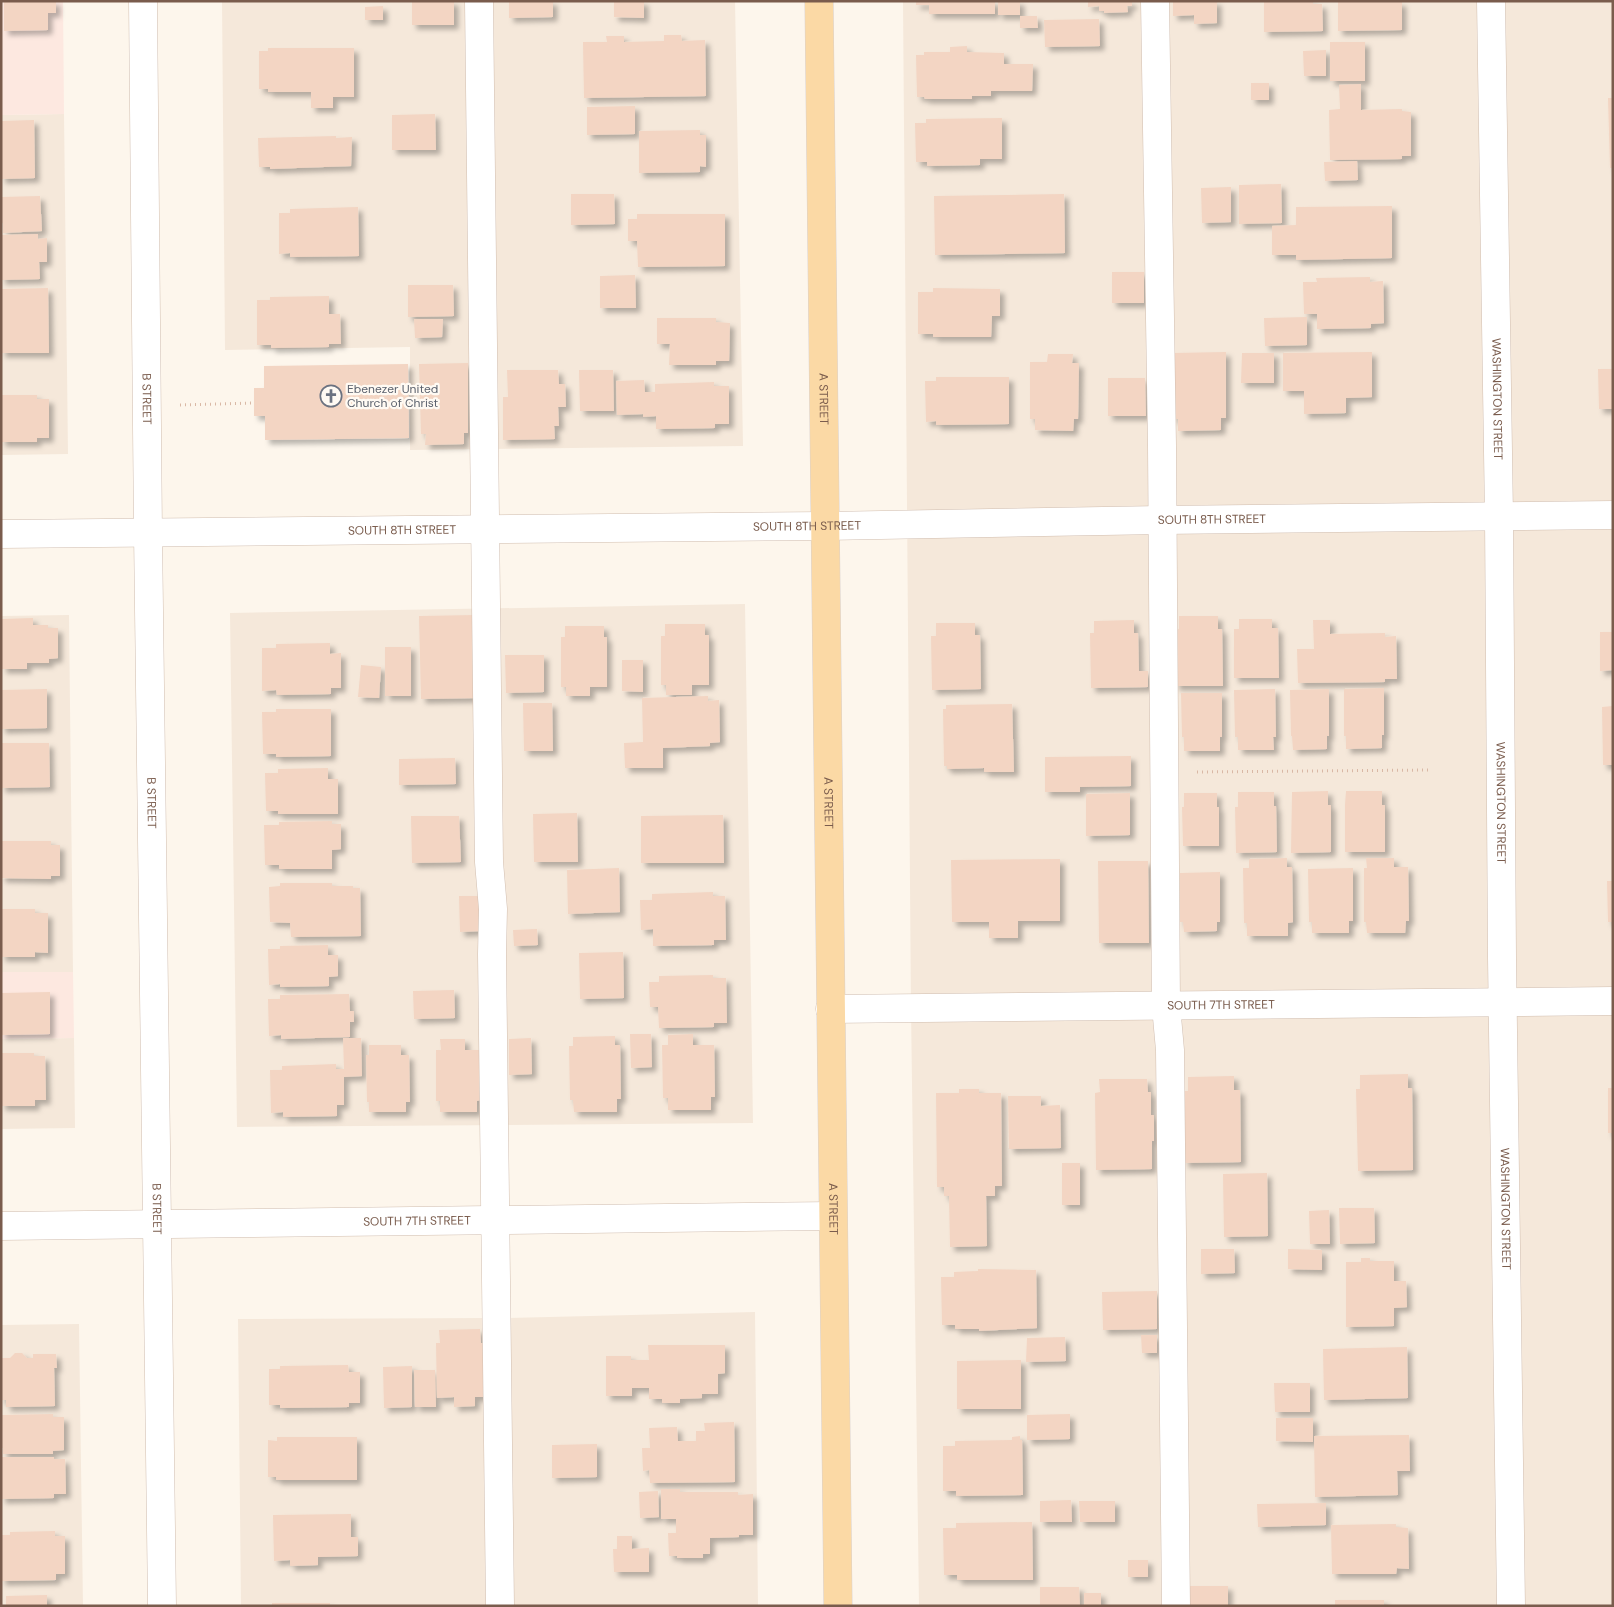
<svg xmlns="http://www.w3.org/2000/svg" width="1614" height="1607" viewBox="0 0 1614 1607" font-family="'DM Sans',sans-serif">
	<defs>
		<filter id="shadow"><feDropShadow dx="4.5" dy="4.5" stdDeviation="2.5" flood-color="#0004"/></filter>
	</defs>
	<rect width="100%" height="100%" fill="#fdf6ec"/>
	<path fill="#f5e8da" d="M222 1H735L743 446 410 450V347L225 350Z
		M903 1H1613V1606H919L911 1009Z
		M64 114 68 454 1 455V115Z
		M745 604 753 1123 237 1127 230 613Z
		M69 615 73 972H1V616Z
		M74 1038 75 1128 1 1129V1039Z
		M755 1312 758 1606H508L505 1318Z
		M486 1318 489 1606H241L238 1319Z
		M79 1324 83 1606H1V1325Z"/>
	<path fill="#fde8e0" d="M1 1H63L64 114 1 115Z
		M1 972H73L74 1038 1 1039Z"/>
	<path fill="#f3d5c3" filter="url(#shadow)" d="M4 1H56V13H48V30L4 31Z
		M412 1H454V25H412Z
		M509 1H553V17L509 18Z
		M614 1H644V18L614 17Z
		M916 1H995V14H929V5H916Z
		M998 1H1020V15H998Z
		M1088 1H1132V6H1127L1128 12 1104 13V11H1099V6L1088 7Z
		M1173 1H1217V23L1194 24V15L1173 16Z
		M1264 1H1313V4H1322L1323 31 1264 32Z
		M1344 1 1402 2V30L1338 31V2Z
		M383 6V20H365V7Z
		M1020 16H1037L1038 28H1020Z
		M1099 19 1100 46 1045 47 1044 20Z
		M664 35H681L682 41 705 40 706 96 584 98 583 42H607L606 36H624V42L664 41Z
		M1330 42H1365V81H1330Z
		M967 46V52L1004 53V64H1033L1032 91H991V96H972V99H925L924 97H917L916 55H924V52H950V47Z
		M268 48H354V97H333V108H311V92H268V89H259V51H268Z
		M1326 50V76H1304L1303 51Z
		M1251 83H1269V100H1251Z
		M1361 84V110L1402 109V111L1411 112V156H1402V159L1330 160 1329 110 1340 109 1339 85Z
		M1608 98H1613V168H1610Z
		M635 106V134L587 135V107Z
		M435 114 436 150H392V115Z
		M1002 118V159H980V165L927 166V162H916L915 123H926V119Z
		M34 120 35 178 1 179V121Z
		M700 130V135H706V167L700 166V172L639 173V131Z
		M336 136V138L352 137 351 166 270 169V167H259L258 138Z
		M1357 161 1358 180 1325 181 1324 162Z
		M1281 184 1282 223 1239 224V185Z
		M1231 187V222L1202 223 1201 188Z
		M571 194H614L615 224 571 225Z
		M1064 194 1065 253 935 255 934 196Z
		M40 196 42 231 3 233V223H1V197Z
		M1392 206V258L1296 260V255H1272V226L1296 225V207Z
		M358 207 359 256 290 257V253L279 254V213H290V209Z
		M637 214H725V266L638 267 637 241H628V219H637Z
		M38 234V239L47 238V262H39L40 279 1 280V235Z
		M1112 272H1144V303H1112Z
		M635 275 636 308H600V276Z
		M1370 277V282L1383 281 1384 323 1371 324V328L1317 329V314H1304L1303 282H1317L1316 278Z
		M408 285H453L454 316 408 317Z
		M48 288 49 353H1V289Z
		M933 288 1000 289V316H992L991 337H933V334H918V292H933Z
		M329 296V314H340L341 344H329V347L271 348V345H257V300H270V297Z
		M1307 317V345L1265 346 1264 318Z
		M657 318H716V322L730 323 729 361H716V365H669L670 344H657Z
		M414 319H443L442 337 415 338Z
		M1226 352V418H1221V430L1178 431V419H1173L1172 353Z
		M1372 352V397L1346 398V413L1304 414V391H1283V353Z
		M1242 353H1274V383H1241Z
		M1048 354H1073L1072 363H1079L1078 419H1074L1073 431 1035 430V419H1030V362H1047Z
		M468 363V433H464V444L425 445 426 434H421L419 364Z
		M408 364 409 438 265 440V416H254V388H264V366Z
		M1598 369H1613V409H1599Z
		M507 370H558L559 384H565L566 407H558L559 426H554L555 439 503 440V397H508Z
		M579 370H613L614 411H580Z
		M936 377H1009V424L936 425V421L926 422 925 381H936Z
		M1108 378H1145L1146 416H1108Z
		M644 380 645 392H655V384L714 382V386H729V424H715V428L656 429V416L643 417V414L617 415 616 381Z
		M1 395H37V399H49V438H37V442H1Z
		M476 615 477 698 421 699 419 616Z
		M1179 616H1218V629H1222L1223 686H1175V630L1179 629Z
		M33 618V625H48V628H58V658L49 659V663H27V669H2V619Z
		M1239 619H1272V628H1278L1279 678H1234V629H1239Z
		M1134 620V633H1138L1139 671H1148V687L1091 688 1090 633H1094V621Z
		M1313 620H1330V634L1385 633V637L1396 636 1397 679H1385V682L1298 683 1297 649H1314Z
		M936 623H975V635H980L981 689 932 690 931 636H936Z
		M665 624H705V635H709V685H692V695H666V685H661V636H665Z
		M565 626H604V637H607V687H590V696H566V687H561V637H565Z
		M1600 632H1613V670L1600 671Z
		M330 643V654L341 653V688H331V694L277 695 276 690 262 691V648H276V644Z
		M385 647H411V696H385Z
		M505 655H544V692L506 693Z
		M622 660H643V692L622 691Z
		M361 665 381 667 379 698 358 697Z
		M1384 688V735H1382V748L1346 749V736H1344V689Z
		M47 689V728L1 729V690Z
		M1275 689 1276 737H1273L1274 750H1238V737H1235L1234 690Z
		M1329 689V736H1327V749L1293 750 1292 736H1291L1290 690Z
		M1181 693H1222V737H1220V751H1184V737H1182Z
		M708 696V701L719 700 720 742 710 743V746L663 748V768H625L624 743 643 742 642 698Z
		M523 703H552L553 751H524Z
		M1012 704 1014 772H984V768L947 769V766H944L943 709H946V705Z
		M1613 706V765H1603L1602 707Z
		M276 709H331V756L276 757V754H263L262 712H276Z
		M1 743H49L50 787 1 788Z
		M1131 756V786L1080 787V792H1045V757Z
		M455 758 456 784 399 785V759Z
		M328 768V779H338V814H278V811H266L265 773H278V769Z
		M1328 791V805H1331V852L1291 853 1292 792Z
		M1346 791H1382V805H1385V852H1345V805Z
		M1238 792H1274V806H1276L1277 852 1236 853 1235 807H1238Z
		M1130 793V835L1086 836V794Z
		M1184 793H1217V807H1219V846H1183L1182 807H1184Z
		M577 813 578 862H534L533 814Z
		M723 815 724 863H641V816Z
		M411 816H459L461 862 412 863Z
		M332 821V824H341V849L332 850V869H279V865H265L264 825H279V822Z
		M1 841H51V845H60V876H51V879L1 878Z
		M1287 858V867H1292L1293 922 1288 923V936H1247V923H1244L1243 868H1249V859Z
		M1366 858H1394V867H1408L1409 921H1406L1405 933H1367L1366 922H1364V868H1367Z
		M1060 859V921H1018V938H989V922H952L951 860Z
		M1098 861H1148L1149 943H1099Z
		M619 868 620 912 568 914 567 870Z
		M1353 868V921H1349V933H1312V922H1309L1308 869Z
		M1220 872V922H1217V931L1184 932 1183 922H1180V873Z
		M1607 881H1613V922H1608Z
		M280 883H332V886H353V888H360L361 936 291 937 290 923 270 922 269 887 280 886Z
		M713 892V896H725L726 940H714V945L653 946V929L641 930 640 900H652V894Z
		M459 896H481V931L460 932Z
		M1 909H35V913H48V953L35 952V957H1Z
		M537 929 538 945 514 946 513 930Z
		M328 945V955H338V976L329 977V986L280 987V984L269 985 268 949H280V946Z
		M623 952 624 998 580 999 579 953Z
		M713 975V978H726L727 1023H714V1027L659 1028 658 1007H650L649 982H659V976Z
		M454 990 455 1018 414 1019 413 991Z
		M50 992V1034L1 1035V993Z
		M349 994 350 1011H354V1022H350V1037L281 1039V1035L269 1036 268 999H280V995Z
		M630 1034H651L652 1067 631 1068Z
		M693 1034V1045H714L715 1097H711V1110H668V1098H663L662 1045H668V1035Z
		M615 1036V1045H620L621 1099H617V1112H574L573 1100H570L569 1046H573V1037Z
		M343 1038H361L362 1076 344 1077V1105H337V1116L283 1117V1112L271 1113 270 1070H282V1066L336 1064V1069H344Z
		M531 1038 532 1074 509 1075V1039Z
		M440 1039H465V1050H480L481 1100 477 1101V1112H440V1101H436V1050H441Z
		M369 1045H401V1055H409L410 1102H406V1112H369V1102H367L366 1055H369Z
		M1 1053H34V1056H45L46 1100H35V1106H1Z
		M1408 1074V1088H1412L1413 1170 1358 1171 1356 1089H1360V1075Z
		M1234 1076V1090H1240L1241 1162 1184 1163 1183 1091H1188V1077Z
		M1099 1079H1147L1148 1092H1151V1115H1154V1141H1152V1169L1096 1170 1095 1093 1100 1092Z
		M1608 1088H1613V1133H1608Z
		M959 1089H979V1093H1001L1002 1186H995V1196H986L987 1246 950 1247 949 1196H944V1187H937L936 1093H959Z
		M1008 1096H1041V1106L1060 1105 1061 1148 1009 1149Z
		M1062 1163H1080V1205H1062Z
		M1267 1173 1268 1236 1224 1237 1223 1174Z
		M1339 1208H1374L1375 1243 1340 1244Z
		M1329 1210 1330 1244H1310L1309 1211Z
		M1201 1249H1234L1235 1273 1201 1274Z
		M1288 1249 1322 1250V1270L1288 1269Z
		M1361 1258H1370V1261H1394V1281H1406L1407 1307 1394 1308V1326L1346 1327V1262H1361Z
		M978 1269 1036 1270 1037 1328 979 1331V1329H955V1325H942L941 1277H954V1272L978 1271Z
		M1157 1291V1329L1103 1330 1102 1292Z
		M480 1329 481 1343H484L485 1397H475V1406L454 1407V1397L437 1398 436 1343H440L439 1330Z
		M1141 1335H1157V1353H1142Z
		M1065 1337 1066 1361 1026 1362 1027 1338Z
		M648 1345H725V1373L718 1374V1394H702V1398L680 1399V1403H662V1399H649V1388H632V1396H606V1356H631V1360H649Z
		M1407 1347 1408 1398 1324 1400 1323 1349Z
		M15 1353H22L27 1358H33V1354H56L57 1368H54L55 1406 6 1407V1400H1V1358H10Z
		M1021 1360V1409H957V1361Z
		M348 1365 349 1372H360V1403H349V1407L280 1408V1405H269V1369H280V1366Z
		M412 1366V1407L384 1408 383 1367Z
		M414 1370H435L436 1407H415Z
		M1274 1383H1310V1412H1275Z
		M53 1414V1417H64V1450L53 1451V1454H3V1448H1L2 1415Z
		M1070 1414V1439L1027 1440V1415Z
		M1276 1418H1313V1442L1276 1441Z
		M734 1422 735 1482 650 1483 649 1470 643 1471 642 1448H650L649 1428 677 1427 678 1441H696V1431H705L704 1423Z
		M1409 1435 1410 1471H1397L1398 1495 1315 1497 1314 1436Z
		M1020 1436V1440H1022L1023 1495 956 1496V1491H943V1446H955V1441L1012 1440V1437Z
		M277 1437H357V1480H276V1477H268V1440L277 1441Z
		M597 1444V1477L552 1478V1445Z
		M1 1457H54V1459H65L66 1494H54V1498L1 1499Z
		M661 1489H680V1492H738V1495L753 1494V1535H739V1537L710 1538V1554H703V1558H677V1556H669L668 1533H676V1519H661Z
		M658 1491 659 1517 640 1518 639 1492Z
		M1071 1500 1072 1522H1040V1501Z
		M1079 1501H1115V1522H1080Z
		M1326 1503V1525L1258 1527 1257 1504Z
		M351 1514V1537H358V1556L318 1557V1565L290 1566V1560L274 1561 273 1515Z
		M1032 1522 1033 1580H957V1575H944L943 1528H956V1523Z
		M1396 1524V1527L1408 1528 1409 1569 1397 1568 1396 1574H1332L1331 1525Z
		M55 1531V1536H65V1574H56V1580L1 1581V1535H10V1532Z
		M617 1536H632V1549L649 1548V1572H614L613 1549H617Z
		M1128 1560H1148V1577H1128Z
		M1188 1586H1228V1606H1188Z
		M1040 1587H1079L1080 1606H1040Z
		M1084 1593H1101V1606H1084Z
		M47 1595V1606H6V1596Z
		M1335 1600H1384V1606H1335Z
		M272 1603H330V1606H272Z"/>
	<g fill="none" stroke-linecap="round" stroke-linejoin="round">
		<g stroke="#d1beb0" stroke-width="29">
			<g id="minor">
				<path id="s1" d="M143 1 148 533 162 1606"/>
				<path d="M479 1 489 862 493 909 492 954 500 1606"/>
				<path d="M1155 1 1162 446 1166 1006 1170 1050 1176 1606"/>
				<path id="s2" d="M1491 1 1499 516 1502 958 1511 1606"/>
				<path id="s3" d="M1 534 826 526 1161 520 1613 515"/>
				<path id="s4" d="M830 1009 1613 1001"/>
				<path id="s5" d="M1 1226 832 1216"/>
			</g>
		</g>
		<g stroke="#dad1cd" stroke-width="29">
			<g id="major">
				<path id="s6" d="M819 1 838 1606"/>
			</g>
		</g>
		<path stroke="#d9b8a5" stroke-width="3" stroke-dasharray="1 4" stroke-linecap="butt" d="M180 405 254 403
			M1197 772 1428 770"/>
		<use href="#minor" stroke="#fff" stroke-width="28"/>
		<use href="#major" stroke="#fbd9a5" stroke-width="28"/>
	</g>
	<defs>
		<g id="church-ring" transform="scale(1.125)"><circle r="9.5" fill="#fffaf3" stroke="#6b7280" stroke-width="1.5"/><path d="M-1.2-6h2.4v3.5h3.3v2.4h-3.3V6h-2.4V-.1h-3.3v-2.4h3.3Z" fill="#6b7280"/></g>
	</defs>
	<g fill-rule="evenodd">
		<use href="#church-ring" x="331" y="396"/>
	</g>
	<g text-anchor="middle" stroke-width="4.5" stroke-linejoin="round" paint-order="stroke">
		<g font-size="12" fill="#5b616d" stroke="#fffaf3" text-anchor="start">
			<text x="347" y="393">Ebenezer United<tspan x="347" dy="14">Church of Christ</tspan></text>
		</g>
		<g font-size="12" fill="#7a5c4d" stroke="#fffaf3">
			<text dy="4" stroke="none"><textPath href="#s1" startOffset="398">B STREET</textPath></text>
			<text dy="4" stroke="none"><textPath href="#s6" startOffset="398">A STREET</textPath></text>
			<text dy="4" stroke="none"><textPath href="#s2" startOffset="398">WASHINGTON STREET</textPath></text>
			<text dy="4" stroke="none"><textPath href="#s3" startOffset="1211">SOUTH 8TH STREET</textPath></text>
			<text dy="4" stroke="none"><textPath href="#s3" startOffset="806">SOUTH 8TH STREET</textPath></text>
			<text dy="4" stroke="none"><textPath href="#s3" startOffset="401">SOUTH 8TH STREET</textPath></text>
			<text dy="4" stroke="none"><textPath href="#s1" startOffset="802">B STREET</textPath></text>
			<text dy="4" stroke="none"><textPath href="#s6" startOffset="802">A STREET</textPath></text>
			<text dy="4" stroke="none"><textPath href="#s2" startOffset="802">WASHINGTON STREET</textPath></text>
			<text dy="4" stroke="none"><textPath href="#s4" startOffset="391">SOUTH 7TH STREET</textPath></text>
			<text dy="4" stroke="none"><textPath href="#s1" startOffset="1208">B STREET</textPath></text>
			<text dy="4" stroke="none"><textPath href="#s6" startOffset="1208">A STREET</textPath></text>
			<text dy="4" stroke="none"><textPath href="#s2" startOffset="1208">WASHINGTON STREET</textPath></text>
			<text dy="4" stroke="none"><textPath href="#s5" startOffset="416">SOUTH 7TH STREET</textPath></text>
		</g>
	</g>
	<rect width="1614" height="1607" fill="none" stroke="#7a5c4d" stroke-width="5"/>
</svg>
